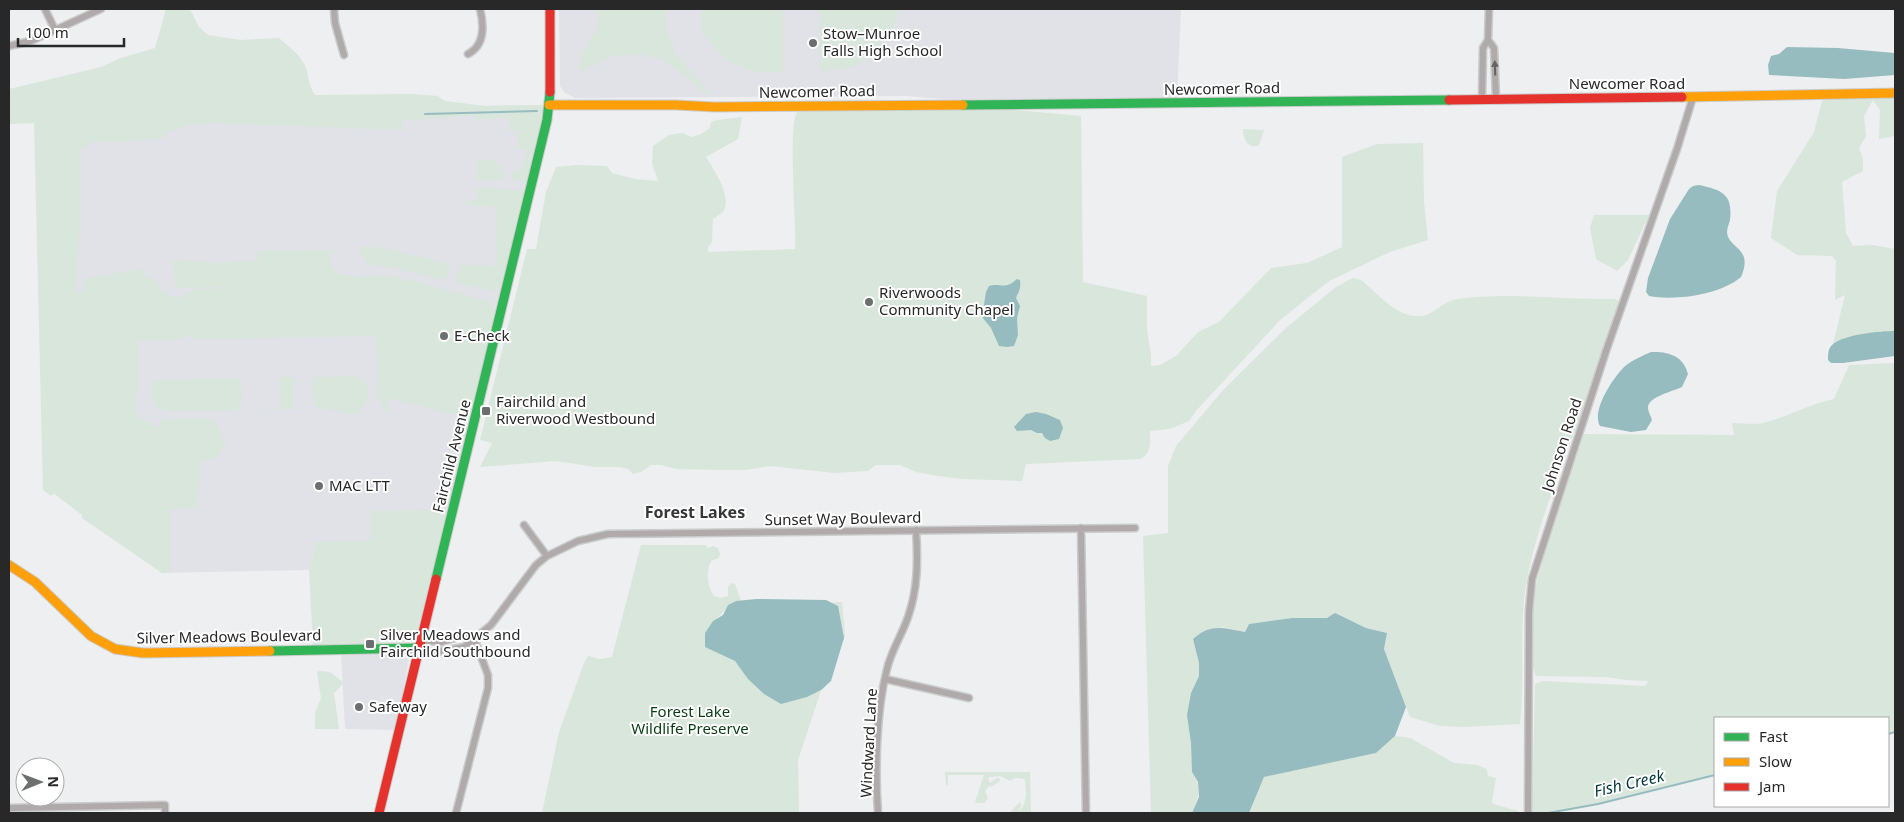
<svg xmlns="http://www.w3.org/2000/svg" width="1904" height="822" viewBox="0 0 1904 822" font-family="'Noto Sans',sans-serif">
	<rect width="100%" height="100%" fill="#eeeff0"/>
	<path fill="#e0e2e8" d="M559 9H1181L1177 99H942L907 96 575 98 565 93 560 86Z
		M546 105 541 135 447 515 432 510 370 542H316L309 570 162 573 53 493 50 112Z
		M398 652 403 654 409 659 396 730 345 729 341 654Z"/>
	<path fill="#d9e6db" d="M166 9H190L199 27 208 35 240 40 279 38C288 46 302 56 306 68 309 79 309 86 315 95L410 94 438 96 445 101 486 106 543 105 529 181 527 182 512 179 511 177 513 172 521 170 527 150 518 149V130H510L509 121 506 117 476 120V115L402 121 403 130 210 123 186 126 166 133 160 139 121 142H92L80 151 81 202 76 293H83V279L143 269 147 278 155 279 163 293 180 298 193 290 232 287 175 288 173 260 215 263 257 261V251L327 250 331 253 334 247H335C331 254 328 266 336 272 347 281 374 274 388 276 422 282 455 293 489 301L494 309V314L470 418 388 398V413H386L377 397 378 370 376 336 191 339V336H185L184 339 138 341 139 392 135 394 136 413 144 420 160 428V420L210 418C221 425 221 434 225 445 220 456 213 459 201 461L197 507 180 508 170 510V573H162L82 518V515L54 493 51 496 43 490 34 123 9 124V89L101 67 121 58 155 48Z
		M598 9H667L666 28 675 53 711 95H707L668 62 645 54 611 56 583 71 579 70C576 55 591 43 596 29 598 23 597 15 598 9Z
		M701 9H783V72H754L726 60 702 32Z
		M819 9H899C894 35 878 59 851 67 842 70 830 70 820 71Z
		M1894 93 1895 136 1879 139 1880 110 1873 100 1864 116 1866 136 1859 148 1863 159V171L1842 182 1846 233 1853 246 1872 245 1895 249V331C1873 331 1854 335 1833 344L1845 295 1835 300 1836 261 1832 256 1797 255 1771 238 1777 191 1814 132 1824 94Z
		M1015 110 1081 116 1083 282 1147 296V330L1151 355V366L1160 365 1176 356 1198 332 1219 322 1271 268 1307 263 1342 247V157L1377 144 1423 143 1424 202 1428 240 1390 252 1329 281 1280 320 1196 411 1189 421 1170 429 1150 431C1150 443 1152 452 1141 459L1026 464 1022 481 962 479 938 476 916 472 900 465H876L868 471 834 473 770 466 746 470H718L676 469 661 465H651L641 472 633 474 628 469 620 467H596L556 461 480 467 492 443 480 440 527 249H536L546 192 556 167 577 165 607 166 612 173 635 179 658 181 652 163 653 146 669 135 682 133 692 137 701 134 710 128 711 122 717 120 742 117 738 139 706 157C714 170 733 197 723 212 720 214 716 217 713 219L712 242 708 247V252L795 249C797 227 787 121 798 111Z
		M1243 129 1264 130 1259 145C1248 150 1243 139 1243 129Z
		M477 160H495L504 174 502 179 477 181Z
		M478 187 527 191 501 286 494 291 459 284C455 279 456 270 460 265L496 266 497 207 463 204 477 199Z
		M1594 215H1649L1628 260 1617 271 1596 259 1590 228Z
		M365 246 379 247 449 264 448 275 443 280 391 267 371 265 366 262 359 250Z
		M1353 278 1361 280C1376 292 1394 314 1414 316 1432 319 1441 301 1458 299 1509 292 1563 300 1614 299L1619 301C1618 318 1605 347 1599 363 1577 432 1545 498 1529 569 1517 620 1526 672 1520 724L1464 727 1440 726 1410 717 1384 649 1387 633 1366 628 1336 614 1327 618H1292L1249 624 1245 632 1222 627 1193 639 1199 663V676L1191 693 1192 772C1202 788 1199 796 1192 813H1151L1143 536 1168 533V466L1176 446 1224 389 1286 328 1336 287Z
		M1895 363V732L1888 734V718H1715V775L1598 804 1548 813H1532L1535 684 1542 681 1645 686 1648 681 1626 680 1606 677 1536 676 1533 667V607L1536 585 1544 555 1584 434 1734 435 1732 423C1742 423 1754 425 1763 423 1788 417 1809 404 1834 399L1849 365Z
		M356 376 365 381C372 400 367 402 357 414H346L345 412C336 410 321 410 314 405L312 377Z
		M280 377H294V409L262 410 281 408Z
		M241 378 242 399 239 410 166 411 158 408C150 400 149 388 157 380Z
		M432 510 447 515 415 640 404 645 313 646 309 570 316 542 370 541V511Z
		M641 545H706L707 548 713 546 718 548 720 554 719 558 711 561C706 571 707 587 714 596L721 598 728 596V586L732 583 735 584 741 601C728 602 724 614 713 621L714 630 730 606 842 602 845 636 824 689 821 690 798 760 799 813H542L559 732 584 663 588 656 600 659 612 657Z
		M319 671 330 672 344 683 334 693 339 729H315V713L321 698 317 673Z
		M1395 736 1410 738 1454 763 1477 765 1487 769 1488 776 1496 778 1492 801 1493 804 1518 811V813H1249L1264 777 1376 753Z
		M945 772H1030L1031 813 1010 812 1020 802 1021 805 1019 811C1028 804 1026 789 1025 779L1015 778 1010 781 1000 776 989 777 988 779 990 783 997 778H999L1000 781 991 787 990 785 985 791 988 798 984 803H977L975 802 984 775H948V785H946Z"/>
	<path fill="#97bcc0" d="M1787 47 1838 48 1895 53V75L1844 79 1769 75 1768 65 1771 56 1779 54Z
		M1699 185C1722 190 1733 194 1730 220 1729 224 1727 228 1727 232 1728 249 1754 247 1741 277 1720 295 1675 301 1649 296L1646 292 1648 278 1670 219 1689 189 1693 186Z
		M1017 279 1020 280C1021 290 1019 290 1016 298L1020 306 1017 318 1018 335 1014 346 1007 347 999 346 991 328 982 317 986 292 989 286C1000 282 1004 291 1017 279Z
		M1895 331V356L1843 363H1831L1828 360C1828 354 1828 349 1832 345 1844 334 1880 331 1895 331Z
		M1651 352C1668 351 1684 356 1688 374L1682 387C1674 391 1647 397 1648 408 1648 412 1651 416 1652 420L1646 430 1631 432 1600 426C1591 411 1613 378 1624 367 1632 360 1642 356 1651 352Z
		M1036 412 1046 414 1060 420 1063 428 1059 439 1050 441 1045 438 1042 433H1037L1031 430 1017 431 1014 427 1026 414Z
		M756 599 826 600 838 606 844 638 831 681 821 690 807 697 781 704 764 694 748 679 735 661 705 647V633L713 621 723 615 728 605 736 601Z
		M1335 613 1366 628 1387 633 1384 649 1406 707 1395 736 1376 753 1264 777 1249 813H1192L1199 797 1198 782 1192 772 1191 743 1187 715 1191 693 1199 676V663L1193 639C1211 623 1223 628 1245 632L1249 624 1292 618H1327Z"/>
	<g fill="none" stroke-linecap="round" stroke-linejoin="round">
		<path stroke="#97bcc0" stroke-width="2" d="M425 114 537 111
			M1888 734 1895 732
			M1548 813 1598 804 1715 775"/>
		<g stroke="#cacbcc" stroke-width="9">
			<path id="street" d="M45 9 55 30
				M334 9 335 23 344 55
				M1489 9 1488 40 1494 48 1496 98
				M9 46 31 41 101 9
				M468 54C485 45 484 25 480 9
				M1482 99 1483 48 1488 40
				M524 525 547 556
				M1081 528 1086 813
				M420 648 427 652H437L464 647 491 625 536 565 547 556 578 541 608 534 1135 528
				M420 648 430 641 441 642 462 636 474 638
				M885 679 969 698
				M9 808 165 805V813
				M456 813 488 688V675L474 638
				M878 813C875 770 876 712 887 669 891 651 902 635 908 617 918 589 918 560 916 530
				M1528 813 1529 611 1532 579 1606 351 1677 149 1693 97"/>
		</g>
		<g stroke="#cacbcc" stroke-width="11">
			<path id="fast" d="M963 105 1449 100
				M436 579 547 120 550 92
				M270 651 420 648"/>
		</g>
		<g stroke="#cacbcc" stroke-width="11">
			<path id="slow" d="M1682 97 1895 93
				M549 105H676L715 107 963 105
				M9 565 35 582 91 636 115 649 143 653 270 651"/>
		</g>
		<g stroke="#cacbcc" stroke-width="11">
			<path id="jam" d="M550 92V9
				M1449 100 1682 97
				M379 813 436 579"/>
		</g>
		<use href="#street" stroke="#b0aaaa" stroke-width="6"/>
		<use href="#fast" stroke="#30b455" stroke-width="9"/>
		<use href="#slow" stroke="#ff9f0a" stroke-width="9"/>
		<use href="#jam" stroke="#e5322d" stroke-width="9"/>
	</g>
	<defs><path id="oneway-solid" d="M-6-.8H1V-3.2L6.5 0L1 3.2V.8H-6Z" transform="scale(1.25)"/></defs>
	<use fill="#656263" href="#oneway-solid" transform="translate(1495 68) rotate(-92)"/>
	<g fill="#6d6e6f" stroke="#fff" stroke-width="2">
		<circle cx="813" cy="43" r="5"/>
		<circle cx="869" cy="302" r="5"/>
		<circle cx="444" cy="336" r="5"/>
		<rect x="481" y="406" width="10" height="10" rx="2.5"/>
		<circle cx="319" cy="486" r="5"/>
		<rect x="365" y="639" width="10" height="10" rx="2.5"/>
		<circle cx="359" cy="707" r="5"/>
	</g>
	<g text-anchor="middle" stroke-width="4" stroke-linejoin="round" paint-order="stroke">
		<g font-size="15" fill="#282829" stroke="#fff" text-anchor="start">
			<text x="823" y="39">Stow–Munroe<tspan x="823" dy="17">Falls High School</tspan></text>
			<text x="879" y="298">Riverwoods<tspan x="879" dy="17">Community Chapel</tspan></text>
			<text x="454" y="341">E-Check</text>
			<text x="496" y="407">Fairchild and<tspan x="496" dy="17">Riverwood Westbound</tspan></text>
			<text x="329" y="491">MAC LTT</text>
			<text x="380" y="640">Silver Meadows and<tspan x="380" dy="17">Fairchild Southbound</tspan></text>
			<text x="369" y="712">Safeway</text>
		</g>
		<g font-size="15" fill="#282829" stroke="#fff">
			<text x="1627" y="89">Newcomer Road</text>
			<text transform="translate(1222 89) rotate(-1)" y="5">Newcomer Road</text>
			<text transform="translate(817 92) rotate(-1)" y="5">Newcomer Road</text>
			<text transform="translate(1562 445) rotate(-72)" y="5">Johnson Road</text>
			<text transform="translate(452 456) rotate(-76)" y="5">Fairchild Avenue</text>
			<text transform="translate(843 519) rotate(-1)" y="5">Sunset Way Boulevard</text>
			<text transform="translate(229 637) rotate(-1)" y="5">Silver Meadows Boulevard</text>
			<text transform="translate(869 743) rotate(-87)" y="5">Windward Lane</text>
		</g>
		<g font-size="15" fill="#0a3c13" stroke="#fff">
			<text x="690" y="717">Forest Lake<tspan x="690" dy="17">Wildlife Preserve</tspan></text>
		</g>
		<g font-size="16" font-weight="bold" fill="#363638" stroke="#fff">
			<text x="695" y="518">Forest Lakes</text>
		</g>
		<g font-size="16" font-style="italic" fill="#02373c" stroke="#fff">
			<text transform="translate(1629 783) rotate(-13)" y="6">Fish Creek</text>
		</g>
	</g>
	<rect width="1904" height="822" fill="none" stroke="#282829" stroke-width="20"/>
	<rect x="1714" y="717" width="175" height="90" fill="#ffffff" stroke="#a9a9a9"/>
	<rect x="1724" y="733" width="25" height="8" fill="#30b455" stroke="#a9a9a9"/>
	<text x="1759" y="742" font-size="15" fill="#282829">Fast</text>
	<rect x="1724" y="758" width="25" height="8" fill="#ff9f0a" stroke="#a9a9a9"/>
	<text x="1759" y="767" font-size="15" fill="#282829">Slow</text>
	<rect x="1724" y="783" width="25" height="8" fill="#e5322d" stroke="#a9a9a9"/>
	<text x="1759" y="792" font-size="15" fill="#282829">Jam</text>
	<g transform="translate(40 782) rotate(89)"><circle r="24" fill="#ffffff" stroke="#a9a9a9"/>
	<path d="M0-4L9 19L0 12L-9 19Z" fill="#6d6e6f"/>
	<text y="-8" font-size="14" font-weight="bold" text-anchor="middle" fill="#282829">N</text>
	</g>
	<path d="M18 38v8h106v-8" fill="none" stroke="#282829" stroke-width="2.5"/>
	<text x="25" y="38" font-size="15" fill="#282829" stroke="#ffffff" stroke-width="4" paint-order="stroke">100 m</text>
</svg>
